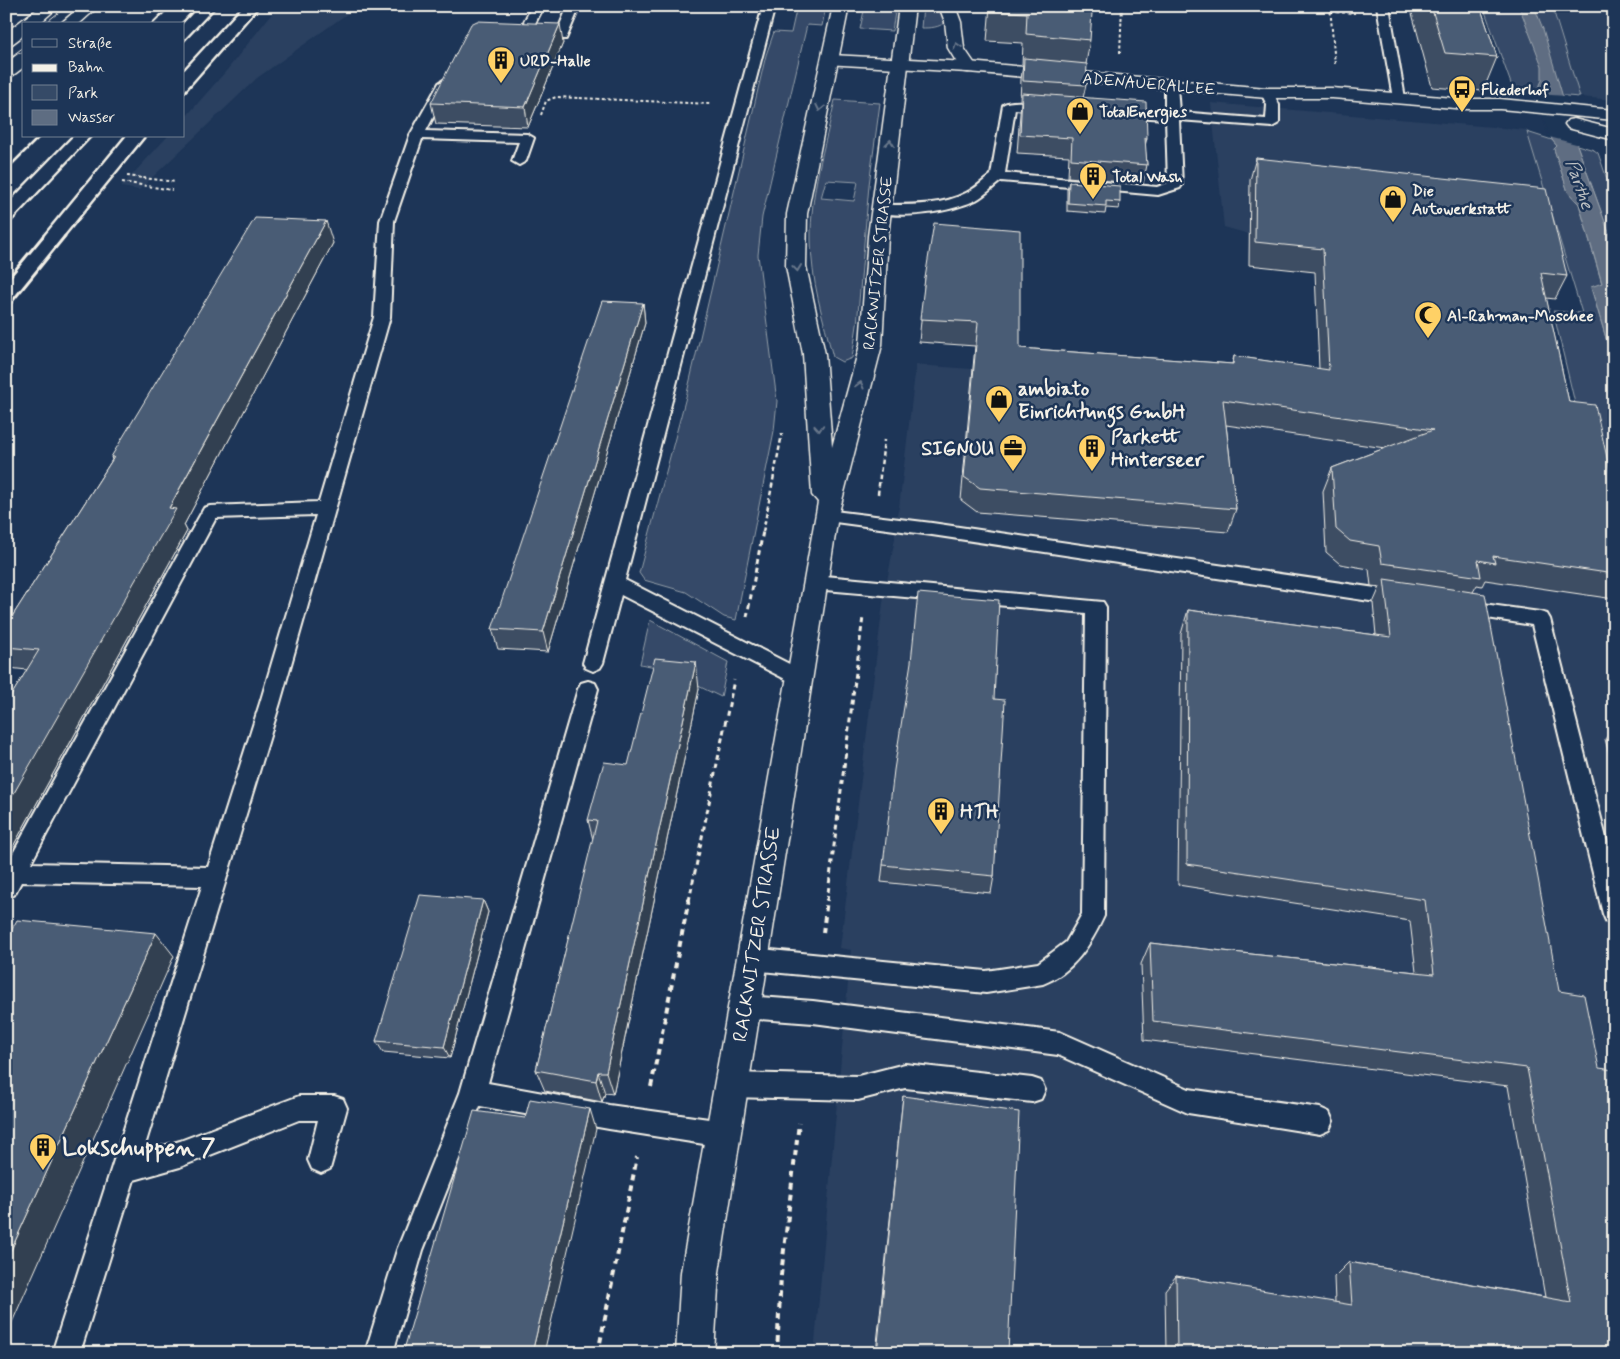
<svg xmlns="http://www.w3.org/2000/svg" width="1620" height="1359" viewBox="0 0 1620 1359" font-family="Mynerve,sans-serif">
	<rect width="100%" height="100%" fill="#1d3557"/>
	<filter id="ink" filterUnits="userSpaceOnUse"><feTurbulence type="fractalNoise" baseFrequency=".02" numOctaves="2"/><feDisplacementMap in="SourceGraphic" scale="10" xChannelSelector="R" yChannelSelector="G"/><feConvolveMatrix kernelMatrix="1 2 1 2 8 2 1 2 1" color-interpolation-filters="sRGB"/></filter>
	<g filter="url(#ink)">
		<path fill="#2a4060" d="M278 6H358L257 78 139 190 121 187 168 136H184V119L227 70Z
			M1553 6H1614V100L1580 97Z
			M1211 103 1527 130 1569 271 1249 234 1224 227Z
			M916 365 1331 395 1614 567V1353H814L851 950 840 948 883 603 895 538 894 524 899 508Z"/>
		<path fill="#354a67" stroke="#949ea8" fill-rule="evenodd" d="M797 6H826L822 26 807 25 762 217 758 255 777 401 774 431 736 620 724 617 686 592 644 580 639 573 687 393 766 55 774 32 791 33Z
			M865 6H896L892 31 860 29Z
			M923 6H936L946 21C940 28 930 28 921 28Z
			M1483 6H1552L1580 97 1514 92Z
			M835 100 880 103 869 185 857 325 852 358 842 362 833 357C823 319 811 280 811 240 810 193 825 146 835 100ZM826 180 858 182 854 201 821 198Z
			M1527 132 1552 140 1557 146 1554 149 1568 192 1579 204 1602 284 1591 288 1614 365V567L1553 311 1582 313Z
			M1577 145 1594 150 1598 153 1614 199V247Z
			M650 620 728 662 721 697 661 668 640 664Z"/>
		<path fill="#5e6d82" stroke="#9aa2ab" d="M1519 6H1534L1543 29 1577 145 1614 247V365L1591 287 1602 283 1579 204 1568 192 1554 149 1557 146 1552 140 1538 90 1542 80V66Z"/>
		<path fill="#1d3557" d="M1537 94 1566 96 1580 145 1549 137Z"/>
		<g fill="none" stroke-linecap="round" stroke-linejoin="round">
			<g stroke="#f4f1e8" stroke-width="4">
				<path id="lane" d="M532 6H544L528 37H520L518 34Z
					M568 6H580L566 39 532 38 530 35 536 31 557 32Z
					M763 6H775L625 580 805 672 808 677 805 682 798 685 791 682 621 595 603 663 600 668 593 671 586 668 583 663Z
					M1377 6H1389L1405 98 1404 101 1399 102 1393 98Z
					M445 79 451 83 426 131 527 134 534 138 526 161 519 165 512 161 519 142 422 139 394 221 390 317 280 703 143 1152 180 1141 299 1096H334L343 1099 347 1108 330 1169 321 1173 312 1169 308 1160 318 1120H299L180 1167 134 1180 80 1353H52L202 886 21 882 14 895 6 898V866L204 508 210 506 319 502 374 317 380 221 410 135 439 83ZM316 515 260 703 208 867 31 863 216 518Z
					M1171 82 1177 86 1179 112 1266 119 1267 105 1261 93 1262 90H1272L1279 105V123L1272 127 1179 120 1182 185 1180 188 1158 195 1001 181C993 187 985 195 976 200 951 212 904 219 877 212L875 209 877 206 882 205C910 205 941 206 966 193 975 189 983 181 991 175L1003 105C1008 99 1048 102 1054 108L1047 112 1015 109 1005 173 1157 187 1168 183 1166 119 1119 116 1112 112 1119 108 1165 111V86Z
					M826 510 932 523 1403 592 1410 594 1413 599 1410 604 1403 606 932 535 820 520 817 516 820 512Z
					M814 575 1103 602 1106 607 1104 916C1091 944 1074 972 1043 984L986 993 752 970 744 967 740 959 744 951 752 948 986 971 1038 963 1066 942 1082 914 1086 613 814 589 807 587 805 582 807 577Z
					M1462 601 1540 612 1547 614 1550 619 1614 869V924L1606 921 1603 914 1532 625 1455 613 1452 608 1455 603Z
					M588 681 595 683 598 689 488 1083 609 1105 723 1121 732 1125 736 1134 732 1143 723 1147 609 1129 480 1106 423 1250 393 1353H365L397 1250 460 1093 578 689 581 683Z
					M744 996 813 1001 1060 1032 1189 1089 1320 1108 1329 1112 1333 1121 1329 1130 1320 1134 1188 1113 1058 1055 813 1023 744 1018 736 1015 732 1007 736 999Z
					M905 1064 1032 1078 1041 1081 1045 1090 1041 1099 1032 1102 905 1088 858 1100 731 1097 722 1094 719 1085 722 1076 731 1073 858 1076Z"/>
			</g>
			<g stroke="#f4f1e8" stroke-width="3">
				<path id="street" d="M939 6H955L961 22 964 48 977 67 974 71 968 72 962 71 948 48 945 22Z"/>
			</g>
			<g stroke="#f4f1e8" stroke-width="3">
				<path id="secondary" d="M41 6H59L39 24H24V35L12 44 6 45V32Z
					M81 6H99L79 24H60Z
					M24 53V67L12 76 6 77V63L18 54Z
					M831 55 968 62 1267 88H1332L1467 99H1500L1614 110V120L1500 109H1467L1332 98H1267L968 72 825 64 822 60 825 56Z
					M1574 119 1614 129V140L1568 128 1565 124 1568 120Z"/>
			</g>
			<g stroke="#f4f1e8" stroke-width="3">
				<path id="primary" d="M833 6H849L807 214 806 266 825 354 832 447 860 345 868 236 899 6H915L888 236 882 345 838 516 719 1272 714 1353H676L681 1272 818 502 812 495 803 354 786 266 787 214Z"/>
			</g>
			<path stroke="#f4f1e8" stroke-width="2" stroke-dasharray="3 2.5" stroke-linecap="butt" d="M1330 6 1335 65
				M1331 12 1355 13
				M1120 53 1122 6
				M541 115 546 101 556 97 711 104
				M1613 162 1614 170
				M127 176 176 182
				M122 182 172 190"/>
			<path stroke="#f4f1e8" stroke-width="2.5" stroke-dasharray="4.5 3" stroke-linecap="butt" d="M878 494 884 440
				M763 532 782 434"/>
			<path stroke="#f4f1e8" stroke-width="3" stroke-dasharray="5 4" stroke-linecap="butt" d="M747 617 763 531
				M689 901 734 680
				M827 901 863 617"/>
			<path stroke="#f4f1e8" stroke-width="4" stroke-dasharray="6 5" stroke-linecap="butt" d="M823 933 827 899
				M651 1087 689 899
				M598 1353 637 1157
				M777 1353 781 1275 799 1123"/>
			<use href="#lane" fill="#1d3557" fill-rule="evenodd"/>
			<use href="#street" fill="#1d3557" fill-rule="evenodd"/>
			<use href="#secondary" fill="#1d3557" fill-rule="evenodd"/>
			<use href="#primary" fill="#1d3557" fill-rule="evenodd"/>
			<path stroke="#f4f1e8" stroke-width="1" d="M44 24 67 6
				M6 60 24 47"/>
			<path stroke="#f4f1e8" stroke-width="2.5" d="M152 24 170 6
				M181 24 198 6
				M184 41 217 6
				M184 69 242 6
				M184 93 260 6
				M6 170 40 136
				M6 204 72 136
				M6 227 92 136
				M42 237 125 136
				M64 237 146 136"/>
			<path stroke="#f4f1e8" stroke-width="3" d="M6 281 43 236
				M6 309 65 236"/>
		</g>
		<path fill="#3e4e64" stroke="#f4f1e8" d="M990 6 1041 9 1090 40 1086 64V85L1083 98 1147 138 1145 146 1147 165 1143 184 1068 177 1069 156 1017 153 1021 101H1020L1021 79 1023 65H1022L1023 43 987 41Z
			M1410 6H1480L1497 57 1483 91 1432 87Z
			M563 43 528 127 436 124 431 103Z
			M1256 158 1567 276 1555 299 1546 298 1569 402 1614 488V599L1485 580 1482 586 1477 585 1473 592 1614 1353H1166L1165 1290 1176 1276 1335 1303 1334 1277 1349 1262 1545 1297 1508 1086 1144 1040 1141 964 1150 943 1416 972 1410 921 1178 885 1181 634 1188 610 1376 635 1373 603 1380 587 1371 586 1369 569 1340 564 1326 552 1323 491 1332 468 1385 448 1226 425 1236 509 1228 532 977 512 961 500 975 346 919 342 925 278 1020 348 1232 364 1234 356 1319 369 1315 272 1249 265 1250 180Z
			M1069 182 1120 202 1119 209 1106 208 1105 214 1067 211V189Z
			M333 243 184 525 187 531 6 859V704L27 670 9 668 6 664V626L112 460 111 457Z
			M643 303 645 323 548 652 498 649 492 629Z
			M699 689 613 1094 605 1093 602 1102 545 1091 536 1070 593 840 588 820Z
			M994 699V876L991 893 881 882 883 865Z
			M1614 728V772L1605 739Z
			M483 900 488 912 450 1058 383 1052 376 1041Z
			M903 1096 1008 1353H876Z"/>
		<path fill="#324051" stroke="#f4f1e8" d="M560 24 563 43 528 127 525 107Z
			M326 221 333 243 184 525 187 531 6 859V807Z
			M643 303 645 323 548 652 543 632Z
			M696 662 699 689 613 1094 606 1072Z
			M483 900 488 912 450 1058 444 1047Z
			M156 933 174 956 6 1336V1261Z
			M598 1072 605 1093 602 1102 596 1081Z
			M590 1109 596 1129 544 1353H532Z"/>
		<path fill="#485b74" stroke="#f4f1e8" d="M990 6H1042L1041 9 1092 13 1090 40 1026 34 1027 13 990 11Z
			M1431 6H1480L1497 57 1445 53Z
			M477 21 560 24 525 107 431 103 471 24Z
			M1024 58 1087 64 1086 85 1023 81Z
			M1022 93 1146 102 1147 138H1145L1147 165 1071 159 1072 138 1020 135Z
			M1256 158 1546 189 1567 276 1541 273 1569 402 1595 405 1614 488V574L1493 556 1495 563 1478 560 1481 577 1382 563 1379 546 1350 541 1336 529 1332 468 1433 430 1223 400 1236 509 980 488 964 477 978 322 920 319 925 278 934 223 1020 230V348L1233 364 1234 356 1329 370 1323 249 1255 242Z
			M1069 182 1120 186V202L1106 201V206L1068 203Z
			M255 218 326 221 169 508 176 509 6 807V704L39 650 6 647V626L114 457H111Z
			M602 301 643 303 543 632 492 629Z
			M1384 579 1485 594 1559 991 1584 995 1599 1068 1614 1070V1353H1177L1176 1276 1352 1305 1349 1262 1571 1302 1527 1068 1153 1021 1150 943 1434 974 1425 900 1187 864 1188 610 1391 637Z
			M918 593 999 600 994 699 1005 700 994 876 883 865 894 770 911 662Z
			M655 658 696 662 606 1072H598L596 1081 536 1070 597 821 588 820 604 762 628 765Z
			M420 895 483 900 444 1047 376 1041Z
			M17 920 156 933 6 1261V940Z
			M903 1096 1019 1112 1008 1353H877Z
			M530 1099 590 1109 532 1353H403L474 1111 525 1118Z"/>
		<defs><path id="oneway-chevron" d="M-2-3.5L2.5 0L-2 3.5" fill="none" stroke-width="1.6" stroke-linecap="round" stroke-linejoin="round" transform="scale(1.25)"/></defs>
		<g stroke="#68778a">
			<use href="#oneway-chevron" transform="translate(957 46) rotate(-108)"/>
			<use href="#oneway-chevron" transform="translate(820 108) rotate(102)"/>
			<use href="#oneway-chevron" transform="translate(890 143) rotate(-83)"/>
			<use href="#oneway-chevron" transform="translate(797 268) rotate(84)"/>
			<use href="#oneway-chevron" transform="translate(860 385) rotate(-75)"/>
			<use href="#oneway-chevron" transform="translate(819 428) rotate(86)"/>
		</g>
	</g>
	<defs>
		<g id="building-pin" transform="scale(1.4375)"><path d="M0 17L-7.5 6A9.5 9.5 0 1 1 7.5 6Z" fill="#ffd166" stroke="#1d3557"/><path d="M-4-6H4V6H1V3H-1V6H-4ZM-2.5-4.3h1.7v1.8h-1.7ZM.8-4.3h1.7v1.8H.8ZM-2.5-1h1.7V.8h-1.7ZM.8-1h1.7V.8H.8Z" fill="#111"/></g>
		<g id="bus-pin" transform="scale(1.4375)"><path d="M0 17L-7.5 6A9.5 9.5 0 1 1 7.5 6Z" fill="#ffd166" stroke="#1d3557"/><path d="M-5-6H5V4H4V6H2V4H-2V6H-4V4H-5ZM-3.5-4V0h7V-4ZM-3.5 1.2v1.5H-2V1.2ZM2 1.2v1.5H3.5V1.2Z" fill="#111"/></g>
		<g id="shop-pin" transform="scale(1.4375)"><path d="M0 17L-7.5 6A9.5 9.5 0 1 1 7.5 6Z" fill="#ffd166" stroke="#1d3557"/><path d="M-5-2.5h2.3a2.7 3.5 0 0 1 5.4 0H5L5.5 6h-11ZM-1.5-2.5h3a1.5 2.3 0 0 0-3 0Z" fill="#111"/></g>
		<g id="mosque-pin" transform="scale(1.4375)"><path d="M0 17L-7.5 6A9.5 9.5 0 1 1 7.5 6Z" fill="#ffd166" stroke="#1d3557"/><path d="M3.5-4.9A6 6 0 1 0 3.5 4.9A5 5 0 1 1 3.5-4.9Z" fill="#111"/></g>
		<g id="office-pin" transform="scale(1.4375)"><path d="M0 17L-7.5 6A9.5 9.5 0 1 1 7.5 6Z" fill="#ffd166" stroke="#1d3557"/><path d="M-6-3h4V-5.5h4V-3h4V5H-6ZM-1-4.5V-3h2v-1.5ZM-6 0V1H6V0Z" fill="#111"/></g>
	</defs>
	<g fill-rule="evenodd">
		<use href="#building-pin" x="501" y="60"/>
		<use href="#bus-pin" x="1462" y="89"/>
		<use href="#shop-pin" x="1080" y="111"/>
		<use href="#building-pin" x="1093" y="176"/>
		<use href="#shop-pin" x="1393" y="199"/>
		<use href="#mosque-pin" x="1428" y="315"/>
		<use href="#shop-pin" x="999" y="399"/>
		<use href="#office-pin" x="1013" y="448"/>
		<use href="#building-pin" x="1092" y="448"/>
		<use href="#building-pin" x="941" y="811"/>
		<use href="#building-pin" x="43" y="1147"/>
	</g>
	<g text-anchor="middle" stroke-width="5" stroke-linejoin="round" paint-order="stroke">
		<g font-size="16" font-weight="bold" fill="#f4f1e8" stroke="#1d3557" text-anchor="start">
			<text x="520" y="66">URD-Halle</text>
			<text x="1481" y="95">Fliederhof</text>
			<text x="1099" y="117">TotalEnergies</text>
			<text x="1112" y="182">Total Wash</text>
			<text x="1412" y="196">Die<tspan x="1412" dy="18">Autowerkstatt</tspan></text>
			<text x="1447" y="321">Al-Rahman-Moschee</text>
		</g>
		<g font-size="16" fill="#f4f1e8" stroke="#1d3557">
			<text transform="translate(1149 83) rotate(5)" y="6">ADENAUERALLEE</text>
			<text transform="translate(877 263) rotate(-84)" y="6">RACKWITZER STRASSE</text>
		</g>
		<g font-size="18" font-style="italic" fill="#c0c3c4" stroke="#1d3557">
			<text transform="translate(1580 184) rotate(71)" y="6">Parthe</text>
		</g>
		<g font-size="20" font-weight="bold" fill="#f4f1e8" stroke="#1d3557" text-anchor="start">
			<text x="1018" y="395">ambiato<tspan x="1018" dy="23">Einrichtungs GmbH</tspan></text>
			<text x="1111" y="443">Parkett<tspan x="1111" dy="23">Hinterseer</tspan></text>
			<text x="994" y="455" text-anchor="end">SIGNUU</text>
			<text x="960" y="818">HTH</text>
		</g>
		<g font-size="20" fill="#f4f1e8" stroke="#1d3557">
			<text transform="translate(756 934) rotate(-81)" y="7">RACKWITZER STRASSE</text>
		</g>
		<g font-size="24" font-weight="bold" fill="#f4f1e8" stroke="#1d3557" text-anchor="start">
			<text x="62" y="1155">Lokschuppen 7</text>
		</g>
	</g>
	<rect width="1620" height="1359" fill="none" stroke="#1d3557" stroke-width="25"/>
	<rect x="12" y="12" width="1595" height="1334" fill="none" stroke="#f4f1e8" stroke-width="2" filter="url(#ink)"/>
	<rect x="22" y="22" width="162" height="115" fill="#1d3557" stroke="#738091"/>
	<rect x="32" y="39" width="25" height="8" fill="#1d3557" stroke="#738091"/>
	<text x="68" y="48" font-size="15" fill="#f4f1e8">Straße</text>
	<rect x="32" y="64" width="25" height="8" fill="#f4f1e8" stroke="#738091"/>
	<text x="68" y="72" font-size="15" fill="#f4f1e8">Bahn</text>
	<rect x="32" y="85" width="25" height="15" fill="#354a67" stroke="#738091"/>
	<text x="68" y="98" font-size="15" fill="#f4f1e8">Park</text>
	<rect x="32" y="110" width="25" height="15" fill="#5e6d82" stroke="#738091"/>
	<text x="68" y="122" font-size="15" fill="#f4f1e8">Wasser</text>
</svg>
